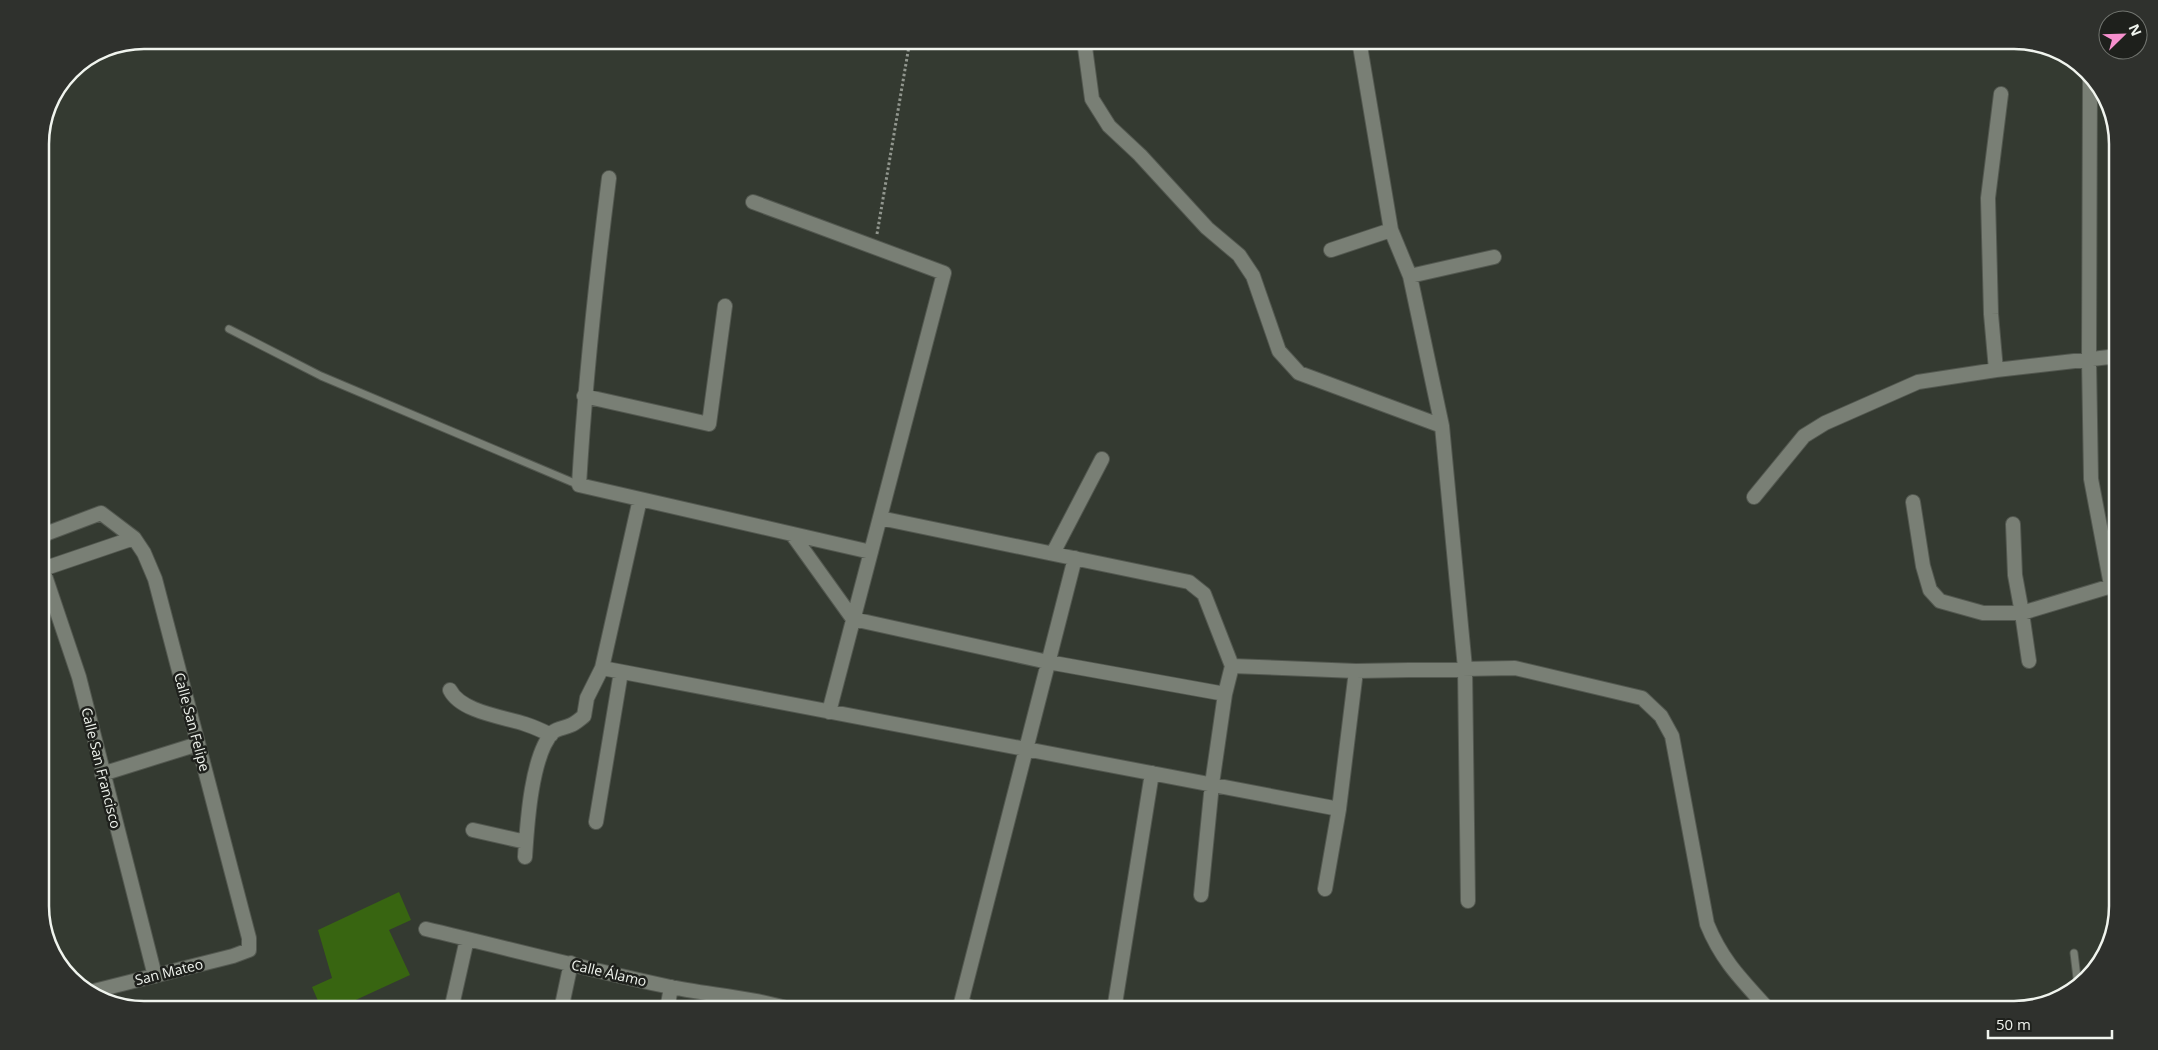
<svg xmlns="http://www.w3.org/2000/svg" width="2158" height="1050" viewBox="0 0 2158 1050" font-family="'Open Sans',sans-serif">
	<rect width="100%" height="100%" fill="#343a31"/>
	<path fill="#386511" d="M399 892 411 920 389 930 410 975 334 1010H322L312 987 332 978 318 930Z"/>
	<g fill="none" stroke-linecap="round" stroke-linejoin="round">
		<g stroke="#535850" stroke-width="9">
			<path id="service" d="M229 329 321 376 579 485
				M2074 953 2078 986"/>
		</g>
		<g stroke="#535850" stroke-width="16">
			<path id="minor" d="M1084 40 1092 99 1109 126 1140 155 1207 228 1239 255 1253 276 1279 351 1299 373 1442 426
				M1359 40 1391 230 1410 276 1442 426 1465 668 1468 901
				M2090 77 2089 360 2091 479 2111 585
				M609 178C596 280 585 382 579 485L871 552
				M753 202 944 273 829 712
				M1331 250 1391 230
				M1410 276 1494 257
				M1996 370 1991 314 1988 198 2001 94
				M584 396 709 424 725 306
				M1754 497 1804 436 1825 423 1918 382 1996 370 2118 356
				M1913 502 1923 566 1930 590 1940 601 1983 613H2022L2118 584
				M880 518 1189 582 1204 594 1232 666 1225 694 1212 784 1201 895
				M2013 524 2015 575 2022 613 2029 661
				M792 534 853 619 1048 662 1225 694
				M40 536 101 513 134 538 144 553 155 579 249 938V950L233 956 90 992
				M1053 553 1102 459
				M40 561 79 677 155 976
				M40 570 134 538
				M1232 666 1356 671 1515 668 1642 698 1661 716 1672 736 1707 924C1722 961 1742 980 1769 1010
				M602 668 1339 809
				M450 690C461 712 504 717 525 724 534 727 543 731 551 735
				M102 774 198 744
				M596 822 621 672
				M473 830 526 842
				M525 857C527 826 531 755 553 732 558 728 565 728 571 725 576 723 580 719 584 716L587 698 602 668 640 499
				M1325 889 1339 809 1356 671
				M426 929C506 948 586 969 666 986 708 995 751 997 792 1010
				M451 1010 467 939
				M561 1010 571 963
				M667 1010 671 987
				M977 1010 961 1003 1075 558
				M1114 1010 1152 773"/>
		</g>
		<path stroke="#92978f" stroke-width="3" stroke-dasharray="2.5 2.5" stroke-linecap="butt" d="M877 234 910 40"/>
		<use href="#service" stroke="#797f75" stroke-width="7"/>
		<use href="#minor" stroke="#797f75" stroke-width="14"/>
	</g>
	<g text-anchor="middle" stroke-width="5" stroke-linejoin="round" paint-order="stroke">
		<g font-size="14" fill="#f0f4ee" stroke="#1e201c">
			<text transform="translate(192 722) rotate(75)" y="5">Calle San Felipe</text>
			<text transform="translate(101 768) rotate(76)" y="5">Calle San Francisco</text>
			<text transform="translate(169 972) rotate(-14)" y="5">San Mateo</text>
			<text transform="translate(609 973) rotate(13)" y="5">Calle Álamo</text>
		</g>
	</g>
	<path d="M0 0H2158V1050H0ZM144 49H2014A95 95 0 0 1 2109 144V906A95 95 0 0 1 2014 1001H144A95 95 0 0 1 49 906V144A95 95 0 0 1 144 49Z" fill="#2f312d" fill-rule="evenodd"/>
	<path fill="none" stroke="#f0f4ee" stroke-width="2.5" d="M144 49H2014A95 95 0 0 1 2109 144V906A95 95 0 0 1 2014 1001H144A95 95 0 0 1 49 906V144A95 95 0 0 1 144 49Z"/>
	<g transform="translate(2123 35) rotate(67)"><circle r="24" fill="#1e201c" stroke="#727570"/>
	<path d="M0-4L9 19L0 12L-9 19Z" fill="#f790ce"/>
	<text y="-8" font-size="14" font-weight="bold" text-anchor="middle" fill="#f0f4ee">N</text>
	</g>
	<path d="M1988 1030v8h124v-8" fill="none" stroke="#f0f4ee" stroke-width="2.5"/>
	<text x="1996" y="1030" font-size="15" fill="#f0f4ee" stroke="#1e201c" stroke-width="4" paint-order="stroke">50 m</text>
</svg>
